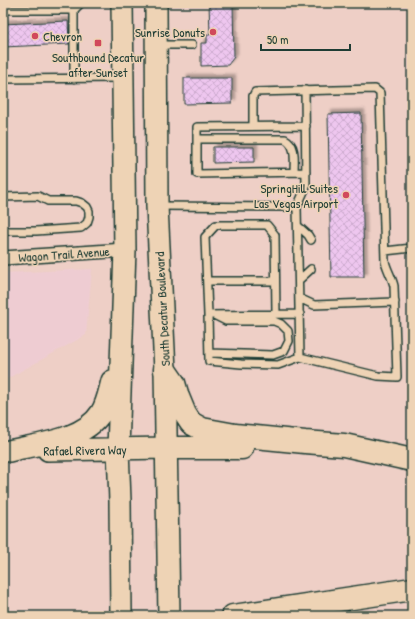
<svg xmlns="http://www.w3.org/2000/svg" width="415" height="619" viewBox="0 0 415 619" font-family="'Patrick Hand',sans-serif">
	<defs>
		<pattern id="building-cross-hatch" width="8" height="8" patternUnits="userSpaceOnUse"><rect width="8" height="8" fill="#eec6ef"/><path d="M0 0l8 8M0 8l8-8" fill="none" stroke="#ccabce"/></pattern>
		<filter id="shadow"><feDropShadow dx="3.5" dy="-3.5" stdDeviation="1" flood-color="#0004"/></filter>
	</defs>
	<rect width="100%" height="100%" fill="#eecfc6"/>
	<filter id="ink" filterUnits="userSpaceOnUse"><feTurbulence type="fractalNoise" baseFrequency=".025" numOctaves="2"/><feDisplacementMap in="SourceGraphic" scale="8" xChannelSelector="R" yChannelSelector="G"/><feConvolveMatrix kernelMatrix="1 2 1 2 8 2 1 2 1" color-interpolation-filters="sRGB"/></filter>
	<g filter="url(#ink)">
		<path fill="#eeccd2" d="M92 269 86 335 3 381V273Z"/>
		<path fill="url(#building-cross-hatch)" stroke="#1f3d34" filter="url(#shadow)" d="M209 3H233L234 57 228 65 201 66V43H207V35H210Z
			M68 21 69 44 3 47V24Z
			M184 78H232V103L184 104Z
			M361 113 364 277H331L328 114Z
			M213 147H254V162L213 163Z"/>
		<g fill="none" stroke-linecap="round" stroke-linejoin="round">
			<g stroke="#1f3d34" stroke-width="10">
				<path id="lane" d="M3 10H74V79
					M74 10 81 3
					M158 45H192
					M3 79 121 78
					M253 126V96L255 92 375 89 380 93 385 261C387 270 392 277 394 286L397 377 378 376 300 357 297 207
					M306 126 197 127V174L306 172
					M197 139H285C297 145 294 161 294 172
					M3 197 38 196 48 201H76L82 203 87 207 89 211V217L87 223 81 228 36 231H3
					M159 206 297 207 306 187 305 90
					M298 226 308 235 311 240
					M385 251 412 248
					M299 280 311 269
					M207 281H275
					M299 298 314 305 395 302
					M276 314 275 235 267 225H216L205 237 208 315 300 314
					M208 315 209 361 241 364 278 365 300 357
					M209 353 273 355 284 351 289 341 288 331 281 324 274 321H226L214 315"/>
			</g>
			<g stroke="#1f3d34" stroke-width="16">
				<path id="street" d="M3 258 125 250"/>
			</g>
			<g stroke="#1f3d34" stroke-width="24">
				<path id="primary" d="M156 3 157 206 165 370 169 616
					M48 450 167 448
					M9 451C38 444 84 440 101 413 107 404 109 392 112 381
					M121 616 120 501 118 449 125 250 122 3"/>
			</g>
			<g stroke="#1f3d34" stroke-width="25">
				<path id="highway" d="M165 370 174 383 178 397 185 414 191 423 202 429 235 435 305 442 344 445 412 460
					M167 448H242
					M233 616 412 589"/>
			</g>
			<use href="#lane" stroke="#eed3b5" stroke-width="7"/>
			<use href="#street" stroke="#eed3b5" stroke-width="13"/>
			<use href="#primary" stroke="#eed3b5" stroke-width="21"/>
			<use href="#highway" stroke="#eed3b5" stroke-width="22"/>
		</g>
	</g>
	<g fill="#d1495b" stroke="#eed3b5" stroke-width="1.5">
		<circle cx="213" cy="32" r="4"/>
		<circle cx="35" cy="36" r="4"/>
		<rect x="94" y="39" width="8" height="8" rx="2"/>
		<circle cx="346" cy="195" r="4"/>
	</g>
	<g text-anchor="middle" stroke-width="3" stroke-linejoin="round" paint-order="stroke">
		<g font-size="13" fill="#1f3d34" stroke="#eed3b5" text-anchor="end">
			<text x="205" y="37">Sunrise Donuts</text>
			<text x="43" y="41" text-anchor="start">Chevron</text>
			<text x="98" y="62" text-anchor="middle">Southbound Decatur<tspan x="98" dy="15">after Sunset</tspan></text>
			<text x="338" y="193">SpringHill Suites<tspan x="338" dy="15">Las Vegas Airport</tspan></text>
		</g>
		<g font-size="13" fill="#1f3d34" stroke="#eed3b5">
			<text transform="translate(64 254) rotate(-4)" y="5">Wagon Trail Avenue</text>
			<text transform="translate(162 309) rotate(-93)" y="5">South Decatur Boulevard</text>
			<text transform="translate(85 450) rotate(-1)" y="5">Rafael Rivera Way</text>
		</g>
	</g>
	<rect width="415" height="619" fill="none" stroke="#eed3b5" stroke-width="16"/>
	<rect x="8" y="8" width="399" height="603" fill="none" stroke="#1f3d34" stroke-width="1.5" filter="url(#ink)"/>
	<path d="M261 44v6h89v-6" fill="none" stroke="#1f3d34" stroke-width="2"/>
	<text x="267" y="44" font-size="12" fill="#1f3d34" stroke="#eed3b5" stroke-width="3" paint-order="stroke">50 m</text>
</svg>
